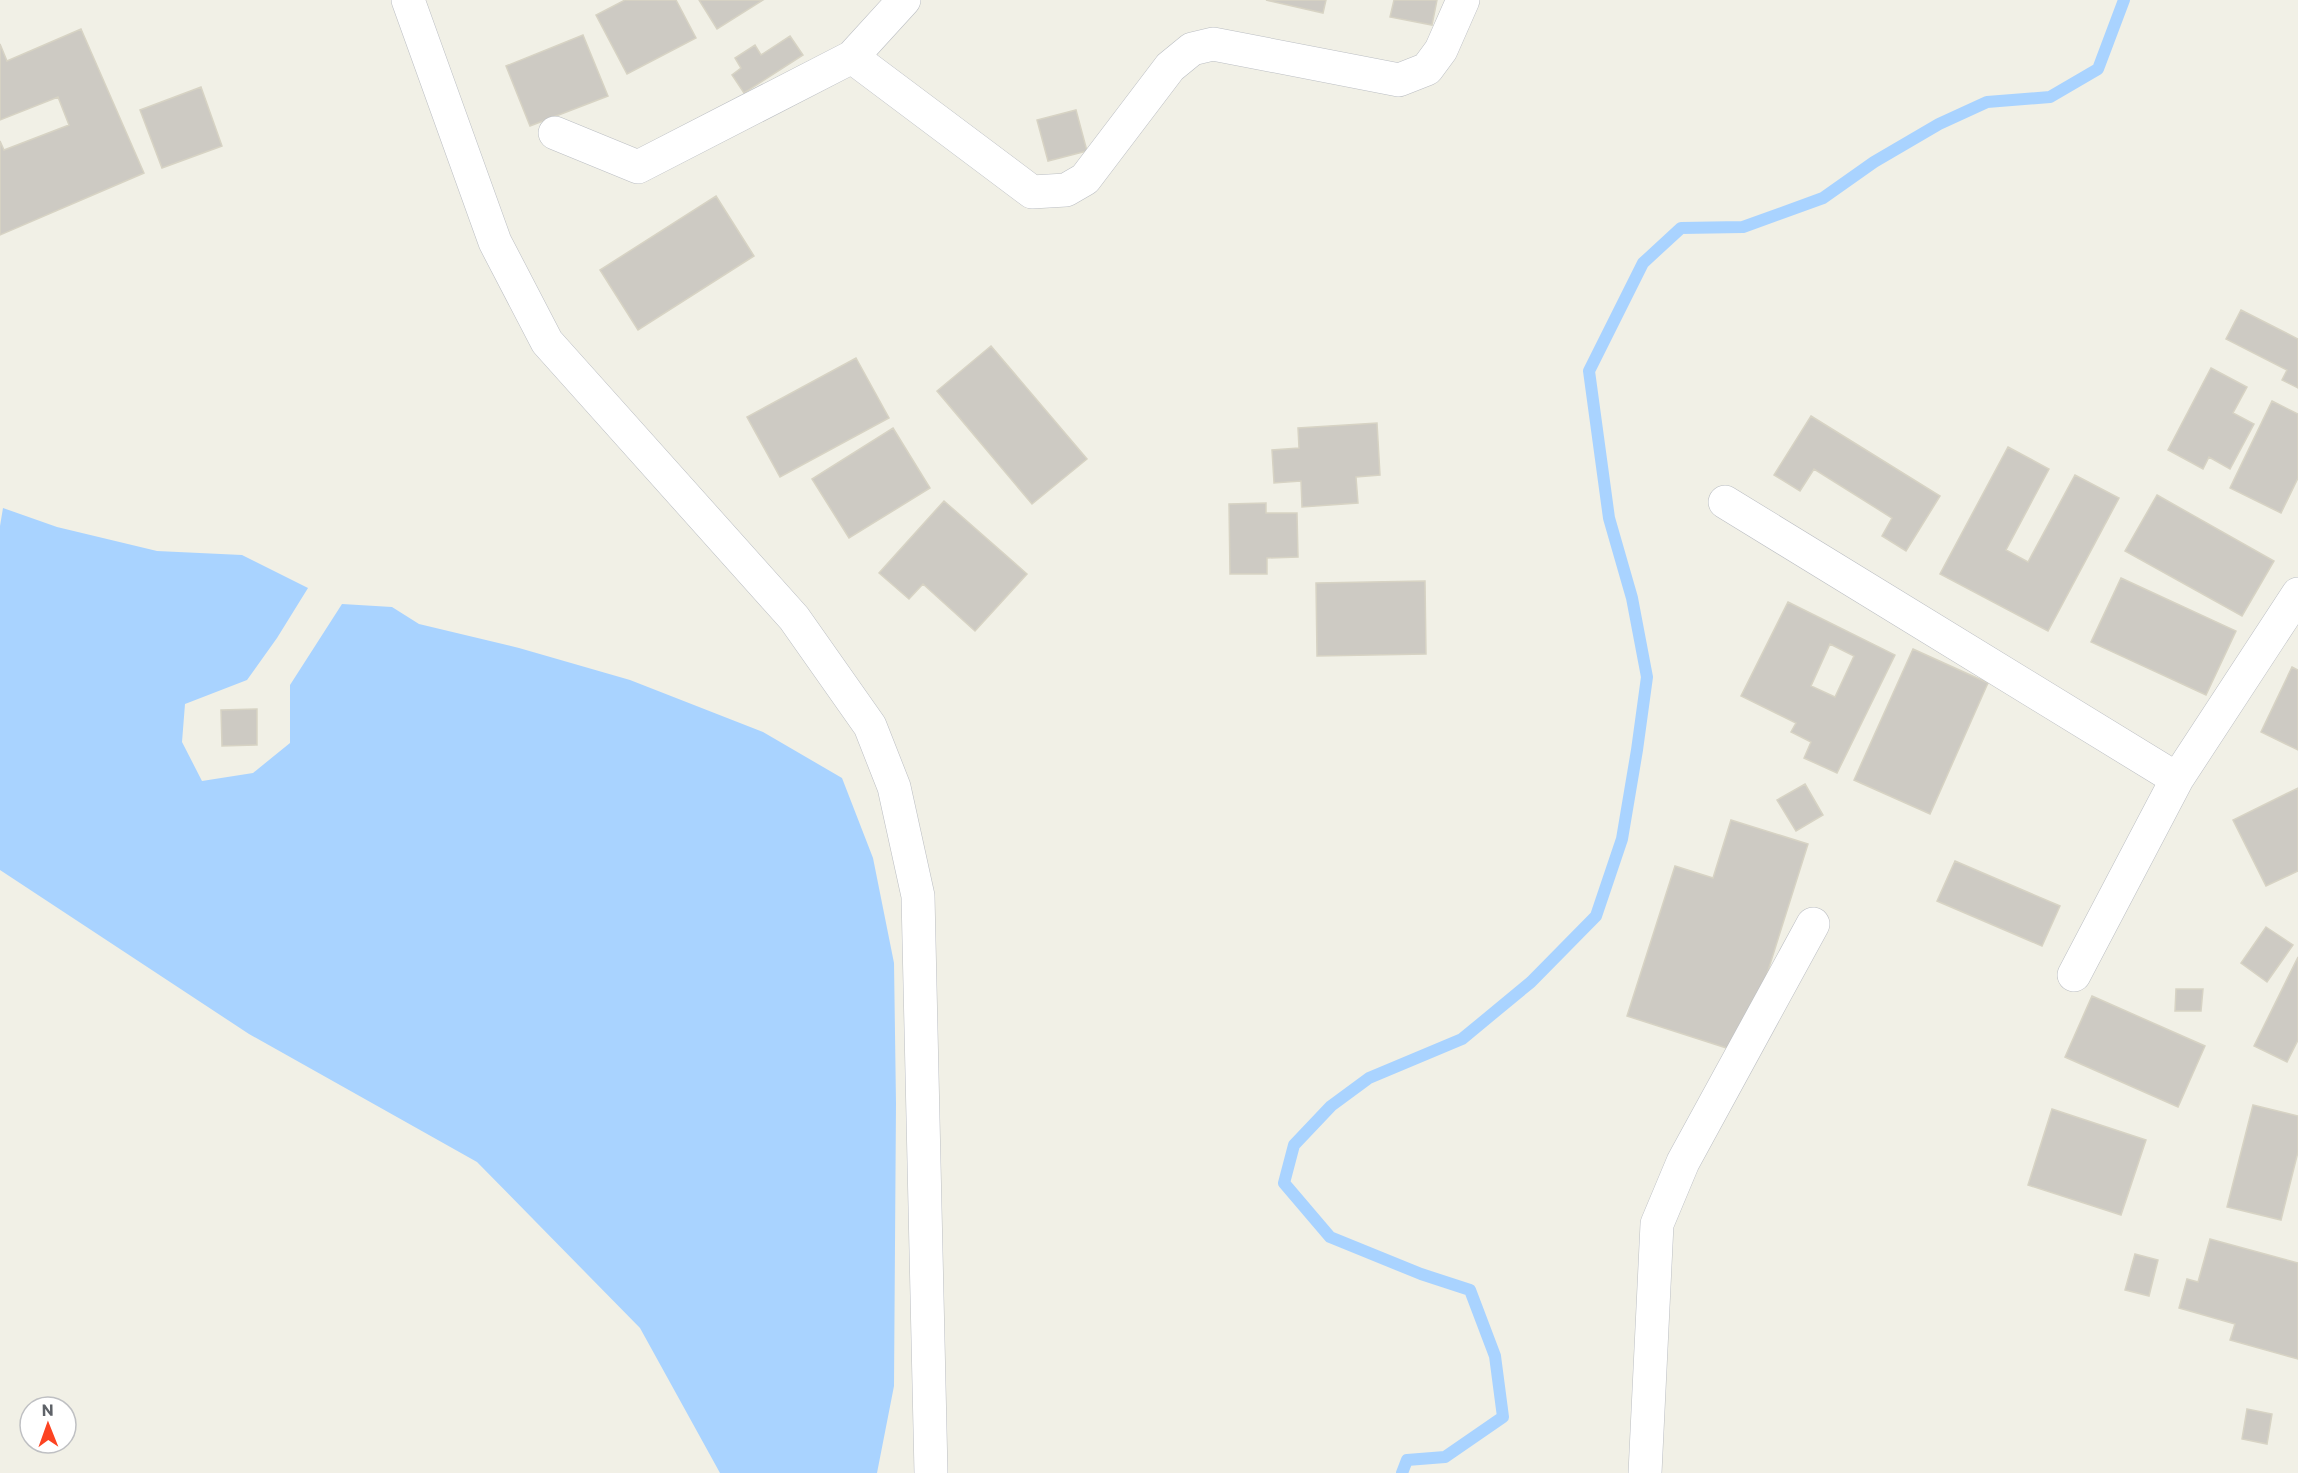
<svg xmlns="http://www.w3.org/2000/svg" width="2298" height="1473" viewBox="0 0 2298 1473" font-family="Commissioner,sans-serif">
	<rect width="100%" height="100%" fill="#f1f0e6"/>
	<path fill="#a9d3ff" d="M3 508 57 527 157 551 242 555 308 588 277 638 247 680 185 704 182 742 202 781 253 773 290 743V685L342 604 392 607 419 624 519 648 630 680 763 732 842 778 873 858 894 963 896 1103 894 1386 877 1473H720L640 1328 477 1162 249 1034 0 870V526Z"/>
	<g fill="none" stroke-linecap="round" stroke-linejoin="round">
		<path stroke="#a9d3ff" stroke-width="12" d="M1402 1473 1407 1460 1445 1457 1503 1417 1495 1356 1470 1290 1421 1274 1330 1237 1284 1183 1294 1145 1331 1106 1369 1078 1462 1039 1531 982 1596 916 1622 839 1637 750 1647 677 1632 598 1609 518 1589 371 1643 263 1681 228 1743 227 1823 198 1874 162 1939 124 1987 102 2050 97 2098 69 2124 0"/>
	</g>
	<path fill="#cdcac3" stroke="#d7d3c4" stroke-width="1.5" fill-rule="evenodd" d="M625 0H676L696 38 627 74 596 15Z
		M699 0H763L717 29Z
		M1266 0H1326L1323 13Z
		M1394 0H1437L1432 25 1390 17Z
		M81 29 144 173 0 235V141L4 150 69 125 58 97 0 120V44L7 61Z
		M583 35 608 96 530 126 506 66Z
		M790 36 803 55 744 93 732 75 741 68 735 58 755 45 761 55Z
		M201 87 222 146 162 168 140 110Z
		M1076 110 1087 151 1048 161 1037 120Z
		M716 196 754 256 638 330 600 270Z
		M2241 310 2298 339V388L2282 380 2287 370 2226 339Z
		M991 346 1087 459 1032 504 937 391Z
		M856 358 889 418 780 477 747 417Z
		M2211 368 2247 387 2233 413 2254 424 2230 469 2209 457 2203 469 2168 450Z
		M2272 401 2298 414V478L2281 513 2230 488Z
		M1811 416 1940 496 1906 551 1882 536 1892 518 1814 469 1800 491 1774 475Z
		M1377 423 1380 475 1356 477 1358 503 1302 507 1301 481 1274 483 1272 450 1299 448 1298 428Z
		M893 428 930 488 849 538 812 479Z
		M2008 447 2049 469 2006 550 2028 562 2075 475 2119 498 2048 631 1940 574Z
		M2157 495 2274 561 2242 616 2125 551Z
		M944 501 1027 574 975 631 923 584 909 599 879 573Z
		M1266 503V513H1297L1298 557 1267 558V574H1230L1229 504Z
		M2121 578 2236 631 2206 695 2091 642Z
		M1425 581 1426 654 1317 656 1316 583Z
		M1788 602 1895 655 1837 773 1804 758 1811 742 1791 732 1796 723 1741 696ZM1830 644 1854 656 1835 697 1811 686Z
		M1913 649 1988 683 1930 814 1854 780Z
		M2292 667 2298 670V750L2261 732Z
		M257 709V745L222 746 221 710Z
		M1805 784 1823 815 1796 831 1777 800Z
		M2298 788V871L2266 886 2233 820Z
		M1731 820 1808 844 1742 1053 1627 1016 1675 866 1713 878Z
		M1955 861 2060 906 2042 946 1937 901Z
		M2266 927 2293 945 2267 982 2241 963Z
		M2298 957V1040L2287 1062 2254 1046Z
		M2176 989H2203L2201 1011H2175Z
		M2092 996 2205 1046 2178 1107 2065 1057Z
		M2253 1105 2298 1116V1152L2281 1220 2227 1207Z
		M2052 1109 2146 1140 2121 1215 2028 1185Z
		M2210 1239 2298 1263V1359L2230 1340 2235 1324 2179 1308 2187 1279 2198 1282Z
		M2135 1254 2158 1260 2149 1296 2125 1290Z
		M2247 1409 2272 1414 2267 1444 2242 1439Z"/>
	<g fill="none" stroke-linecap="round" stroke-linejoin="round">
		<g stroke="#bbbec3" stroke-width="34">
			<path id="minor" d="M408 0 495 242 547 342 794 618 870 726 894 787 918 896 931 1473
				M852 57 1032 192 1066 190 1085 179 1170 67 1192 49 1213 44 1399 80 1427 69 1441 50 1463 0
				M555 133 638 167 852 57 904 0
				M1725 502 2177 779
				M2074 975 2177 779 2298 594
				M1645 1473 1657 1224 1683 1162 1813 924"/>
		</g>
		<use href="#minor" stroke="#fff" stroke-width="33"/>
	</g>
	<g transform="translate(48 1425) rotate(359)"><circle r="28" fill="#ffffff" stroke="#bfc0c3" stroke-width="1.5"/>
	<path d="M0-4.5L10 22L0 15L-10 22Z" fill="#fc4322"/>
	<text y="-9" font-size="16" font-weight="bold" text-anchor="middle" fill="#5e6268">N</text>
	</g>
</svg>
